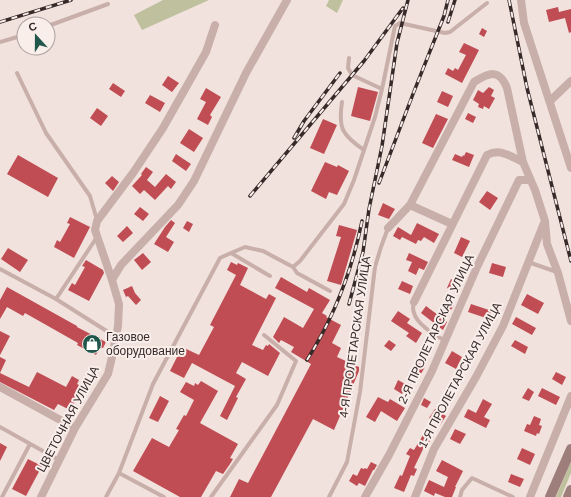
<svg xmlns="http://www.w3.org/2000/svg" width="571" height="497" viewBox="0 0 571 497" font-family="Arial,sans-serif">
	<rect width="100%" height="100%" fill="#f1e2de"/>
	<path fill="#bfc09e" d="M163 0H209L142 30 134 15Z
		M329 0H343L337 13 326 6Z
		M571 461V473L561 497H556Z"/>
	<path fill="#c04d53" d="M558 7 559 12 571 9V32L569 33 565 18 549 22 546 10Z
		M482 28 487 31 484 37 479 34Z
		M464 43 479 50 462 83 445 74 448 68 453 71 455 68 458 70 466 55 459 52Z
		M168 76 179 83 172 92 162 85Z
		M113 83 125 91 121 97 109 89Z
		M358 87 378 92 370 121 351 116Z
		M489 87 494 90 491 96 495 98 489 109 484 106 483 109 478 107 479 104 473 100 478 90 483 93Z
		M206 88 221 97 210 115 212 117 208 125 197 119 206 102 200 99Z
		M442 91 453 96 448 107 437 102Z
		M150 95 165 103 160 112 145 103Z
		M97 108 108 116 101 126 90 118Z
		M468 113 476 117 473 123 465 119Z
		M436 114 448 119 433 148 422 143Z
		M323 119 337 125 324 154 310 148Z
		M189 129 203 138 194 152 180 143Z
		M466 152 474 155 469 167 452 160 455 154 462 157 463 155 464 156Z
		M176 154 191 164 186 171 172 161Z
		M18 155 58 178 48 197 7 174Z
		M325 162 337 167 338 165 349 171 337 195 329 192 326 199 311 191Z
		M146 167 153 172 147 180 155 187 166 174 176 182 171 189 168 186 155 200 144 190 140 194 132 186 142 175 141 174Z
		M112 176 119 182 113 191 105 183Z
		M487 191 498 198 490 210 479 202Z
		M383 203 395 209 389 219 378 215Z
		M140 207 149 214 143 221 134 214Z
		M70 217 90 227 74 258 54 247 57 240 60 242 70 224 67 223Z
		M171 220 175 223 166 237 174 242 168 252 154 244 165 227Z
		M187 221 193 224 189 232 183 228Z
		M417 223 439 234 434 243 424 237 421 241 418 240 416 244 402 237 400 240 393 236 398 227 411 235Z
		M339 225 357 230 341 285 327 281 341 237 336 236Z
		M127 226 133 233 123 242 117 236Z
		M461 237 470 241 462 257 454 253Z
		M8 248 28 260 20 272 1 259Z
		M143 253 151 262 142 270 134 260Z
		M409 253 428 262 424 270 419 268 416 275 408 271 412 262 406 260Z
		M86 260 103 270 104 273 89 301 68 290 72 283 75 285 85 267 82 266Z
		M231 262 237 265 238 263 248 268 240 285 266 299 269 294 276 298 252 345 263 350 266 345 268 346 269 344 280 353 268 376 242 362 236 373 246 379 236 397 238 398 227 420 220 416 235 386 192 363 184 378 170 371 182 347 199 355 214 327 210 325 236 275 227 270Z
		M492 263 506 267 503 277 489 273Z
		M281 277 307 292 309 288 330 300 322 313 327 316 326 317 341 325 332 343 341 348 337 357 359 367V371L334 430 313 419 271 497H230L239 479 248 483 311 364 291 352 294 347 281 340 279 343 273 337 284 317 303 328 314 309 275 288Z
		M451 279 462 285 458 293 447 288Z
		M402 281 413 286 410 294 398 289Z
		M132 286 135 293 141 300 136 305 128 296 126 297 123 290Z
		M7 287 77 326V327L106 342 103 348 100 347 96 355 77 345 78 343 25 313 23 316 7 307 0 319V300Z
		M527 294 544 303 538 314 521 305Z
		M446 300 454 305 445 320 447 322 443 330 421 313 426 306 438 315Z
		M471 304 492 311 489 319 468 312Z
		M398 311 410 319 407 323 422 333 416 343 406 336 409 333 391 321Z
		M516 317 536 328 532 335 512 324Z
		M0 331 10 336 0 355Z
		M389 340 396 345 391 351 384 346Z
		M515 340 528 347 525 354 511 346Z
		M452 351 462 357 456 369 445 363Z
		M0 357 6 360 0 373 29 387 37 372 66 387 72 376 79 380 77 384 83 387 70 410 58 404 54 410 0 382Z
		M417 362 425 367 419 377 411 372Z
		M556 372 566 377 562 385 552 379Z
		M398 380 407 385 402 394 394 389Z
		M201 381 218 391 200 423 238 444 230 458 233 459 230 464 223 474 216 471 201 497H180L133 471 152 438 169 447 179 430 176 429 184 415 186 416 194 400 180 392 186 382 194 386 195 383 198 385Z
		M528 388 534 392 529 401 522 398Z
		M542 388 560 397 556 405 538 396Z
		M160 396 169 401 158 422 149 418Z
		M378 397 388 402 390 399 405 408 397 421 381 411 375 422 366 417Z
		M424 398 431 402 427 408 421 405Z
		M483 399 492 404 484 417 490 420 486 428 464 417 468 409 476 413Z
		M435 409 446 416 440 425 429 418Z
		M534 416 541 419 539 425 542 426 539 434 537 433 536 436 524 431 527 424 530 425Z
		M455 429 466 434 460 444 450 439Z
		M423 435 431 439 427 446 425 445 414 468 417 469 414 476 411 475 404 492 394 488 400 475 402 476 410 456 406 454 410 448 414 450Z
		M0 443 7 447 0 461Z
		M522 448 535 454 530 465 517 459Z
		M28 459 42 466 26 496 12 489Z
		M442 460 463 471 455 487H456L452 497H445L435 493 434 496 424 491 429 480 444 487 448 477 436 471Z
		M371 462 377 465 374 470H373L365 486 359 483 357 486 349 481 353 474 357 476 361 468 364 469 365 468 367 469Z
		M511 474 524 479 520 487 508 482Z"/>
	<g fill="none" stroke-linecap="round" stroke-linejoin="round">
		<path stroke="#c9afaa" stroke-width="4" d="M48 26 108 4
			M0 42 24 35
			M17 73 46 133 90 196 97 220
			M382 89 395 26 400 23 445 33 450 32 487 3
			M342 102C338 128 342 135 364 150
			M231 253 245 247 263 251 293 267 300 261 344 204 354 180 375 117 382 89 352 75 348 68 349 58
			M528 262 557 272
			M293 267 297 273 330 291
			M0 269 56 299 116 337
			M56 299 97 237
			M414 302C408 320 432 333 445 341
			M0 427 59 460
			M2 497 30 444
			M106 497 119 473
			M164 497 119 473 153 384 220 258 231 253 270 276
			M211 497 277 405 296 361 264 335
			M329 497 347 462 360 392 375 267 381 247 388 228
			M460 497 462 490 472 478 513 497"/>
		<path stroke="#c9afaa" stroke-width="8" d="M521 0 524 23 571 168
			M550 101 571 81
			M410 205 452 224
			M388 228 410 205 474 82C489 73 499 68 507 88L523 162 535 190 545 221 547 244 558 273 571 321
			M112 280 121 265 178 205 194 181 246 73 287 0
			M414 302 487 155C500 148 510 156 523 162
			M0 387 75 428
			M41 497 75 428 108 374 112 357 118 326 119 304 112 280 95 230 97 221 133 173 163 128 206 52 215 25
			M365 497 389 455 432 371 477 267 519 180H530
			M415 497 434 449 476 377 503 326 544 223
			M530 497 571 396"/>
		<path stroke="#9d7e7b" stroke-width="10" d="M550 497 571 449
			M568 497 571 490"/>
		<g stroke="#372a29" stroke-width="3.5">
			<path id="rail" d="M509 0 527 88 571 261
				M0 22 71 0
				M448 22 455 0
				M294 138 304 121 340 73
				M379 183 413 94 444 16 448 0
				M250 196 364 61 403 8
				M349 304 363 252 369 209 382 146 397 43 408 0
				M307 360C334 317 352 271 362 221"/>
		</g>
		<use href="#rail" stroke="#f9eeea" stroke-width="2" stroke-dasharray="6" stroke-linecap="butt"/>
	</g>
	<defs>
		<g id="shop-disc" transform="scale(1)"><circle r="9.5" fill="#20574a" stroke="#f9eeea"/><path d="M-5-2.5h2.3a2.7 3.5 0 0 1 5.4 0H5L5.5 6h-11ZM-1.5-2.5h3a1.5 2.3 0 0 0-3 0Z" fill="#fff"/></g>
	</defs>
	<g fill-rule="evenodd">
		<use href="#shop-disc" x="92" y="344"/>
	</g>
	<g text-anchor="middle" stroke-width="4" stroke-linejoin="round" paint-order="stroke">
		<g font-size="12" fill="#372a29" stroke="#f9eeea">
			<text transform="translate(436 329) rotate(-65)" y="4">2-Я ПРОЛЕТАРСКАЯ УЛИЦА</text>
			<text transform="translate(355 337) rotate(-82)" y="4">4-Я ПРОЛЕТАРСКАЯ УЛИЦА</text>
			<text transform="translate(460 375) rotate(-62)" y="4">1-Я ПРОЛЕТАРСКАЯ УЛИЦА</text>
			<text transform="translate(68 419) rotate(-62)" y="4">ЦВЕТОЧНАЯ УЛИЦА</text>
		</g>
		<g font-size="12" fill="#372a29" stroke="#f9eeea" text-anchor="start">
			<text x="106" y="341">Газовое<tspan x="106" dy="14">оборудование</tspan></text>
		</g>
	</g>
	<g transform="translate(36 36) rotate(339)"><circle r="19" fill="#f9eeea" stroke="#aba09d"/>
	<path d="M0-3L7 15L0 10L-7 15Z" fill="#20574a"/>
	<text y="-6" font-size="11" font-weight="bold" text-anchor="middle" fill="#372a29">С</text>
	</g>
</svg>
